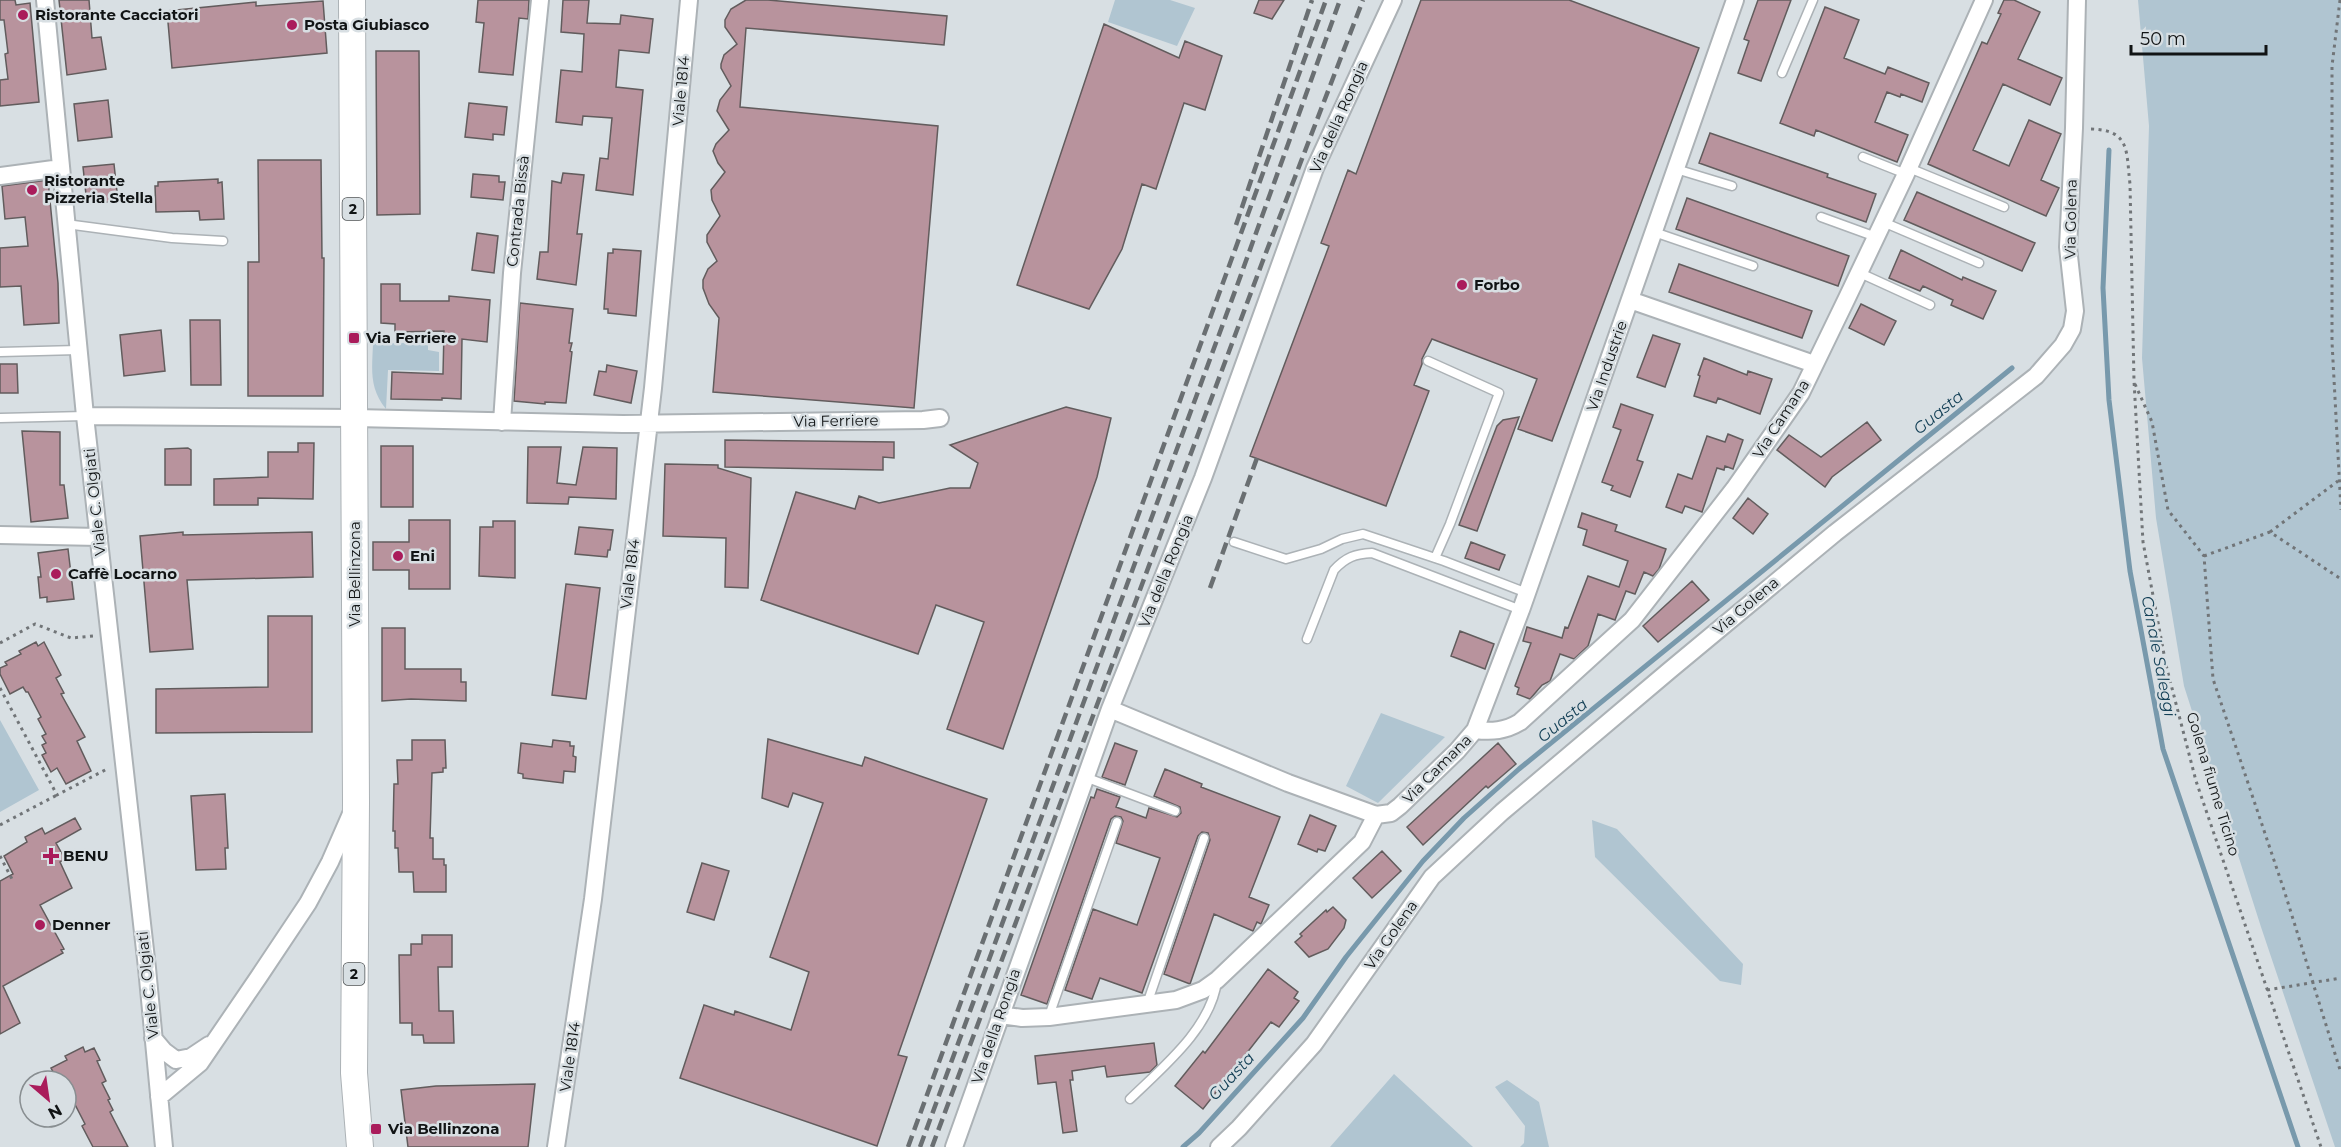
<svg xmlns="http://www.w3.org/2000/svg" width="2341" height="1147" viewBox="0 0 2341 1147" font-family="Montserrat,sans-serif">
	<rect width="100%" height="100%" fill="#d8dfe3"/>
	<path fill="#b0c5d1" d="M1115 0H1170L1195 8 1177 46 1108 22Z
		M2138 0H2341V1147H2335L2261 927 2184 686 2156 518 2142 358 2149 126Z
		M428 342V350L439 352V371L388 370 386 409C369 388 372 370 373 344Z
		M1381 713 1445 737 1378 803 1346 786Z
		M0 720 39 790 0 812Z
		M1592 820 1617 829 1743 964 1741 985 1720 981 1595 857Z
		M1394 1074 1473 1147H1330Z
		M1507 1080 1539 1102 1549 1147H1520L1524 1143 1525 1126 1495 1087Z"/>
	<g fill="none" stroke-linecap="round" stroke-linejoin="round">
		<path stroke="#7899ac" stroke-width="5" d="M2109 150 2103 288 2109 400 2130 571 2163 749 2298 1147
			M1183 1147 1199 1133 1303 1018 1346 957 1423 861 1464 818 1519 769 2012 368"/>
	</g>
	<path fill="#b8939d" stroke="#625c5d" stroke-width="1.5" d="M0 0H15L16 5 30 3 39 102 0 106V80L8 79 5 54 8 53 4 20H0Z
		M59 0H89L92 38 101 37 106 69 67 75Z
		M478 0H529L528 19 519 18 513 75 479 72 484 23 476 22Z
		M563 0H589L587 23 620 24 621 15 653 19 649 53 619 50 616 87 643 90 633 195 596 190 600 158 608 159 612 118 583 116 582 125 556 122 561 70 582 72 584 34 561 32Z
		M746 0H768L947 16 944 45 746 28 740 107 938 126 914 408 713 392 719 318 709 304 703 288V280L708 269 717 261 707 242V235L720 216 712 200 711 190 725 172 718 163 713 151 716 144 729 130 717 111 720 100 731 86 721 68V64L724 55 737 44 725 27V20L731 9Z
		M1259 0H1284L1272 19 1254 13Z
		M1421 0H1569L1699 48 1552 441 1518 429 1537 379 1432 339 1422 359V364L1414 385 1429 391 1386 506 1250 456 1329 246 1321 243 1348 170 1356 174Z
		M1758 0H1791L1761 81 1738 73 1749 41 1744 39Z
		M2004 0H2014L2040 12 2018 59 2062 78 2050 105 2003 84 1973 150 2009 166 2029 120 2061 134 2041 180 2059 188 2046 216 1928 164 1982 42 1987 44 2001 14 1998 13Z
		M323 1 327 53 172 68 167 11 256 2V6Z
		M1825 7 1859 20 1844 58 1885 74 1888 67 1929 83 1922 102 1901 94 1900 97 1887 92 1875 122 1908 135 1897 162 1816 130 1814 136 1780 123Z
		M1104 24 1179 58 1185 41 1222 56 1205 110 1184 103 1156 189 1142 184 1122 249 1089 309 1017 285Z
		M376 51H419L420 214 377 215Z
		M108 100 112 137 78 141 74 104Z
		M469 103 507 107 504 135 493 134V140L465 137Z
		M1710 133 1828 174 1827 177 1876 194 1866 222 1699 163Z
		M258 160H321L322 258H324L323 396H248V262H259Z
		M114 164 118 201 87 204 83 167Z
		M563 173 584 175 577 234H582L576 285 537 279 540 252H548L552 181 561 183Z
		M473 174 499 176V182H505L503 200 471 197Z
		M218 179V183L222 182 224 219 200 220 199 211 156 212 155 186H158V182Z
		M48 180 58 283 59 323 24 325 21 286 0 287V248L28 246 25 217 5 219 2 186Z
		M1917 192 2035 243 2022 271 1904 220Z
		M1687 198 1849 256 1838 286 1676 229Z
		M477 233 498 236 494 273 472 270Z
		M613 249 641 251 636 316 608 313V309H604L608 253H613Z
		M1901 250 1962 280 1963 277 1996 291 1983 319 1951 305 1953 300 1923 286 1920 291 1889 278Z
		M1679 264 1812 311 1802 338 1669 292Z
		M381 284H400V301H449V296L490 300 487 342 462 339 461 399 442 398V400L391 399 392 372 443 374 444 331 395 332V324L381 323Z
		M520 303 573 309 569 343H572L570 351 572 352 566 403 545 402V404L514 401Z
		M1861 304 1896 321 1884 345 1849 328Z
		M190 320H220L221 385H191Z
		M161 330 165 371 124 376 120 335Z
		M1653 335 1680 344 1665 387 1637 377Z
		M1704 358 1747 375 1748 371 1772 379 1760 414 1718 398 1716 403 1694 396 1700 376 1698 375Z
		M0 364H17L18 393H0Z
		M607 365 637 371 631 403 594 395 599 371 606 372Z
		M1621 404 1653 415 1637 460 1643 462 1630 497 1611 490 1613 486 1602 482 1621 430 1613 427Z
		M1066 407 1111 418 1097 477 1003 749 947 729 984 622 936 605 918 654 761 600 796 492 855 509 859 496 879 503 950 488H970L978 463 950 445Z
		M1519 417 1477 531 1459 525 1497 426 1503 420Z
		M1867 422 1881 440 1832 477 1825 487 1777 450 1789 435 1821 457Z
		M22 431 60 432V485H64L68 518 31 522Z
		M1728 434 1743 440 1733 469 1725 466 1724 470 1717 468 1702 512 1685 506 1682 513 1666 507 1678 474 1692 479 1707 436 1725 442Z
		M725 440 894 442V458L883 457V470L725 467Z
		M298 443H314L313 499 258 498V505H214V479L268 477V452H298Z
		M381 446H413V507H381Z
		M528 447H561L557 483 576 485 583 447 617 448 616 499 569 497 568 504 527 503Z
		M188 448 191 450V485H165V449Z
		M665 464 718 465V468L751 478 748 588 725 587 726 538 663 536Z
		M1748 498 1768 514 1753 534 1733 518Z
		M1582 513 1617 525 1615 531 1666 549 1659 569 1653 576 1644 572 1635 594 1626 591 1615 620 1598 614 1588 646 1574 659 1560 654 1550 681 1542 685 1530 699 1517 694 1519 688 1515 686 1531 643 1523 641 1527 627 1562 638 1565 627 1568 628 1588 576 1619 587 1628 561 1583 545 1587 530 1578 527Z
		M409 520H450V589H409V570H373V542H409Z
		M493 521H515V578L479 576 480 527H493Z
		M579 527 613 530 610 550H608L607 557 575 554Z
		M183 532V535L312 532 313 577 187 580 193 649 150 652 140 536Z
		M1471 542 1505 555 1499 570 1465 558Z
		M68 549 74 599 47 602V597L40 598 38 577H41L38 553Z
		M1692 581 1709 600 1658 642 1643 626Z
		M566 584 600 588 586 699 552 695Z
		M268 616H312V732L156 733V689L268 687Z
		M382 628H405V669H461V682H466V701L411 699 382 701Z
		M1460 631 1494 644 1485 669 1451 656Z
		M36 642 38 646 44 642 61 675 56 678 64 693 61 694 85 737 77 741 91 771 66 784 57 768 51 772 42 755 46 753 42 745 46 743 42 736 46 734 38 719 41 717 28 692H26L23 687 10 694 0 674V668L7 665 5 662 21 654 19 651Z
		M768 739 862 766 865 757 987 799 898 1055 907 1057 877 1146 680 1078 704 1005 734 1015 735 1011 791 1030 809 972 770 957 823 803 793 793 788 807 762 798Z
		M412 740H445L446 768H443V772L432 773 430 838H433V859H444V865H446V892H414L413 872H399L398 848H395V831H393L394 784H398L397 760H412Z
		M553 740 570 742V746H574L573 756 576 757 575 772 564 771 563 783 523 778V774L518 773 521 743 552 747Z
		M1115 743 1137 751 1125 785 1102 777Z
		M1498 743 1516 764 1488 788 1486 786 1423 845 1407 827Z
		M1165 769 1202 784 1201 787 1280 817 1249 897 1269 905 1261 924 1257 922 1253 931 1214 914 1190 984 1164 974 1210 840 1208 833 1202 832 1198 836 1142 993 1100 978 1092 999 1065 990 1093 909 1137 925 1160 858 1116 843 1123 821 1121 817 1115 816 1111 819 1104 839 1047 1004 1021 995 1091 797 1094 798 1097 789 1120 797 1116 807 1146 818 1149 808 1177 817 1181 813 1180 807 1154 796Z
		M225 794 228 848H225L226 869 196 870 191 796Z
		M1310 815 1336 826 1325 851 1318 849 1317 852 1298 844Z
		M75 818 81 829 56 843 65 859 60 862 72 888 40 905 64 949 61 950 63 953 3 986 20 1023 0 1034V881L13 874 4 856 27 842 25 837 42 828 45 834Z
		M1382 851 1401 871 1372 898 1353 878Z
		M702 863 729 871 714 920 687 912Z
		M1333 907 1346 920 1344 928 1328 949 1309 957 1295 942 1302 936 1300 934 1326 910 1327 912Z
		M422 935H452V967H438L439 1011H453L454 1043H424L423 1035H412V1023H400L399 955H411V944H422Z
		M1268 969 1298 992 1294 998 1299 1001 1279 1027 1271 1022 1203 1109 1175 1086 1203 1051 1205 1053Z
		M1154 1043 1157 1065 1150 1072 1107 1077 1105 1066 1072 1071 1073 1080H1070L1077 1131 1063 1133 1056 1082 1038 1084 1035 1056Z
		M83 1047 85 1052 94 1048 100 1060 97 1061 106 1081 102 1083 110 1099 108 1100 113 1110 110 1112 128 1147H93L82 1126 85 1124 66 1087V1081H58L51 1068 67 1060 65 1056Z
		M535 1084 528 1147H408L401 1090 436 1086Z"/>
	<g fill="none" stroke-linecap="round" stroke-linejoin="round">
		<g stroke="#acb2b6" stroke-width="11">
			<path id="lane" d="M1782 73 1813 0
				M1863 157 1906 174
				M1909 168 2004 207
				M1676 169 1732 186
				M1821 217 1876 237
				M1883 222 1979 263
				M66 224 172 238 223 241
				M1654 232 1753 266
				M1860 273 1930 305
				M0 352 78 350
				M1428 361 1499 393 1450 524 1435 558
				M0 418 85 416
				M1234 542 1286 559 1321 549 1342 539 1363 534 1444 561 1527 593
				M1307 639 1334 570C1346 557 1355 554 1372 553L1521 610
				M1085 777 1175 811
				M1147 1004 1204 838
				M1049 1016 1117 822
				M1130 1099C1163 1067 1211 1028 1217 981"/>
		</g>
		<g stroke="#acb2b6" stroke-width="20">
			<path id="street" d="M45 0 85 416 147 968 164 1147
				M0 176 61 168
				M1630 300 1814 364
				M85 416 355 418 623 424 923 420 940 418
				M502 422 512 273 540 0
				M0 535 99 537
				M1110 709 1288 783 1376 815 1391 813 1400 806 1457 751 1475 730 1521 610 1735 0
				M1475 730C1492 732 1505 731 1520 722L1632 620 1734 489 1783 419 1801 393 1847 298 1906 174 1984 0
				M1000 1015 1022 1018 1049 1017 1176 1000 1203 990 1217 980 1362 842 1376 815
				M153 1038 164 1051 176 1060 191 1057 209 1045
				M159 1097 200 1063 258 978 308 903 330 862 351 814
				M556 1147 593 899 653 388 689 0
				M954 1147 1110 709 1203 478 1315 168 1393 0
				M1219 1147 1239 1128 1314 1044 1432 877 1502 812 1670 670 1835 533 2036 376 2063 345 2072 329 2075 311 2068 247 2074 128 2077 0"/>
		</g>
		<g stroke="#acb2b6" stroke-width="28">
			<path id="primary" d="M352 0 356 802 354 1073 360 1147"/>
		</g>
		<path stroke="#717578" stroke-width="3" stroke-dasharray="3 4.5" stroke-linecap="butt" d="M2340 0 2332 66V342L2341 510
			M2091 129C2131 130 2126 152 2130 184L2134 381 2143 542 2166 665 2196 781 2321 1147
			M2135 384 2152 422 2168 510 2204 556 2213 679 2284 890 2341 1073
			M2270 532 2338 481
			M2204 556 2270 532 2341 579
			M0 643 35 624 71 638 93 636
			M0 688 57 795 107 769
			M0 825 57 795
			M0 856 13 881
			M2267 990 2341 978"/>
		<use href="#lane" stroke="#fff" stroke-width="8"/>
		<use href="#street" stroke="#fff" stroke-width="16"/>
		<use href="#primary" stroke="#fff" stroke-width="26"/>
		<path stroke="#6a6f72" stroke-width="4.5" stroke-dasharray="12 6" stroke-linecap="butt" d="M1236 225 1312 0
			M1210 588 1257 458
			M908 1147 1326 0
			M920 1147 1238 283 1340 0
			M932 1147 1262 263 1363 0"/>
	</g>
	<g fill="#aa1c5b" stroke="#d8dfe3" stroke-width="2">
		<circle cx="23" cy="15" r="6"/>
		<circle cx="292" cy="25" r="6"/>
		<circle cx="32" cy="190" r="6"/>
		<circle cx="1462" cy="285" r="6"/>
		<rect x="348" y="332" width="12" height="12" rx="3"/>
		<circle cx="398" cy="556" r="6"/>
		<circle cx="56" cy="574" r="6"/>
		<path d="M48 847h6v6h6v6h-6v6h-6v-6h-6v-6h6z"/>
		<circle cx="40" cy="925" r="6"/>
		<rect x="370" y="1123" width="12" height="12" rx="3"/>
	</g>
	<g text-anchor="middle" stroke-width="5" stroke-linejoin="round" paint-order="stroke">
		<g fill="#d8dfe3" stroke="#4d5153" stroke-width="1.5">
			<rect x="342.5" y="198" width="21" height="22" rx="4.5"/>
			<rect x="343.5" y="963" width="21" height="22" rx="4.5"/>
		</g>
		<g font-size="14" font-weight="bold" fill="#111415">
			<text x="353" y="214">2</text>
			<text x="354" y="979">2</text>
		</g>
		<g font-size="15" font-weight="bold" fill="#111415" stroke="#d8dfe3" text-anchor="start">
			<text x="35" y="20">Ristorante Cacciatori</text>
			<text x="304" y="30">Posta Giubiasco</text>
			<text x="44" y="186">Ristorante<tspan x="44" dy="17">Pizzeria Stella</tspan></text>
			<text x="1474" y="290">Forbo</text>
			<text x="366" y="343">Via Ferriere</text>
			<text x="410" y="561">Eni</text>
			<text x="68" y="579">Caffè Locarno</text>
			<text x="63" y="861">BENU</text>
			<text x="52" y="930">Denner</text>
			<text x="388" y="1134">Via Bellinzona</text>
		</g>
		<g font-size="15" fill="#111415" stroke="#d8dfe3">
			<text transform="translate(681 91) rotate(-85)" y="5">Viale 1814</text>
			<text transform="translate(1339 117) rotate(-66)" y="5">Via della Rongia</text>
			<text transform="translate(518 211) rotate(-84)" y="5">Contrada Bissà</text>
			<text transform="translate(2071 219) rotate(-89)" y="5">Via Golena</text>
			<text transform="translate(1607 366) rotate(-71)" y="5">Via Industrie</text>
			<text transform="translate(1781 419) rotate(-57)" y="5">Via Camana</text>
			<text transform="translate(836 421) rotate(-1)" y="5">Via Ferriere</text>
			<text transform="translate(95 502) rotate(-96)" y="5">Viale C. Olgiati</text>
			<text transform="translate(1166 571) rotate(-68)" y="5">Via della Rongia</text>
			<text transform="translate(355 574) rotate(-90)" y="5">Via Bellinzona</text>
			<text transform="translate(630 574) rotate(-83)" y="5">Viale 1814</text>
			<text transform="translate(1746 606) rotate(-40)" y="5">Via Golena</text>
			<text transform="translate(1437 769) rotate(-45)" y="5">Via Camana</text>
			<text transform="translate(2213 784) rotate(73)" y="5">Golena fiume Ticino</text>
			<text transform="translate(1391 935) rotate(-55)" y="5">Via Golena</text>
			<text transform="translate(148 985) rotate(-96)" y="5">Viale C. Olgiati</text>
			<text transform="translate(996 1026) rotate(-71)" y="5">Via della Rongia</text>
			<text transform="translate(570 1057) rotate(-82)" y="5">Viale 1814</text>
		</g>
		<g font-size="16" font-style="italic" fill="#154157" stroke="#d8dfe3">
			<text transform="translate(1938 412) rotate(-39)" y="6">Guasta</text>
			<text transform="translate(2159 656) rotate(79)" y="6">Canale Saleggi</text>
			<text transform="translate(1562 720) rotate(-39)" y="6">Guasta</text>
			<text transform="translate(1231 1076) rotate(-47)" y="6">Guasta</text>
		</g>
	</g>
	<g transform="translate(48 1099) rotate(151)"><circle r="28" fill="#d8dfe3" stroke="#888e91" stroke-width="1.5"/>
	<path d="M0-4.5L10 22L0 15L-10 22Z" fill="#aa1c5b"/>
	<text y="-9" font-size="16" font-weight="bold" text-anchor="middle" fill="#111415">N</text>
	</g>
	<path d="M2131 45v9h135v-9" fill="none" stroke="#111415" stroke-width="3"/>
	<text x="2140" y="45" font-size="18" fill="#111415" stroke="#d8dfe3" stroke-width="4.5" paint-order="stroke">50 m</text>
</svg>
